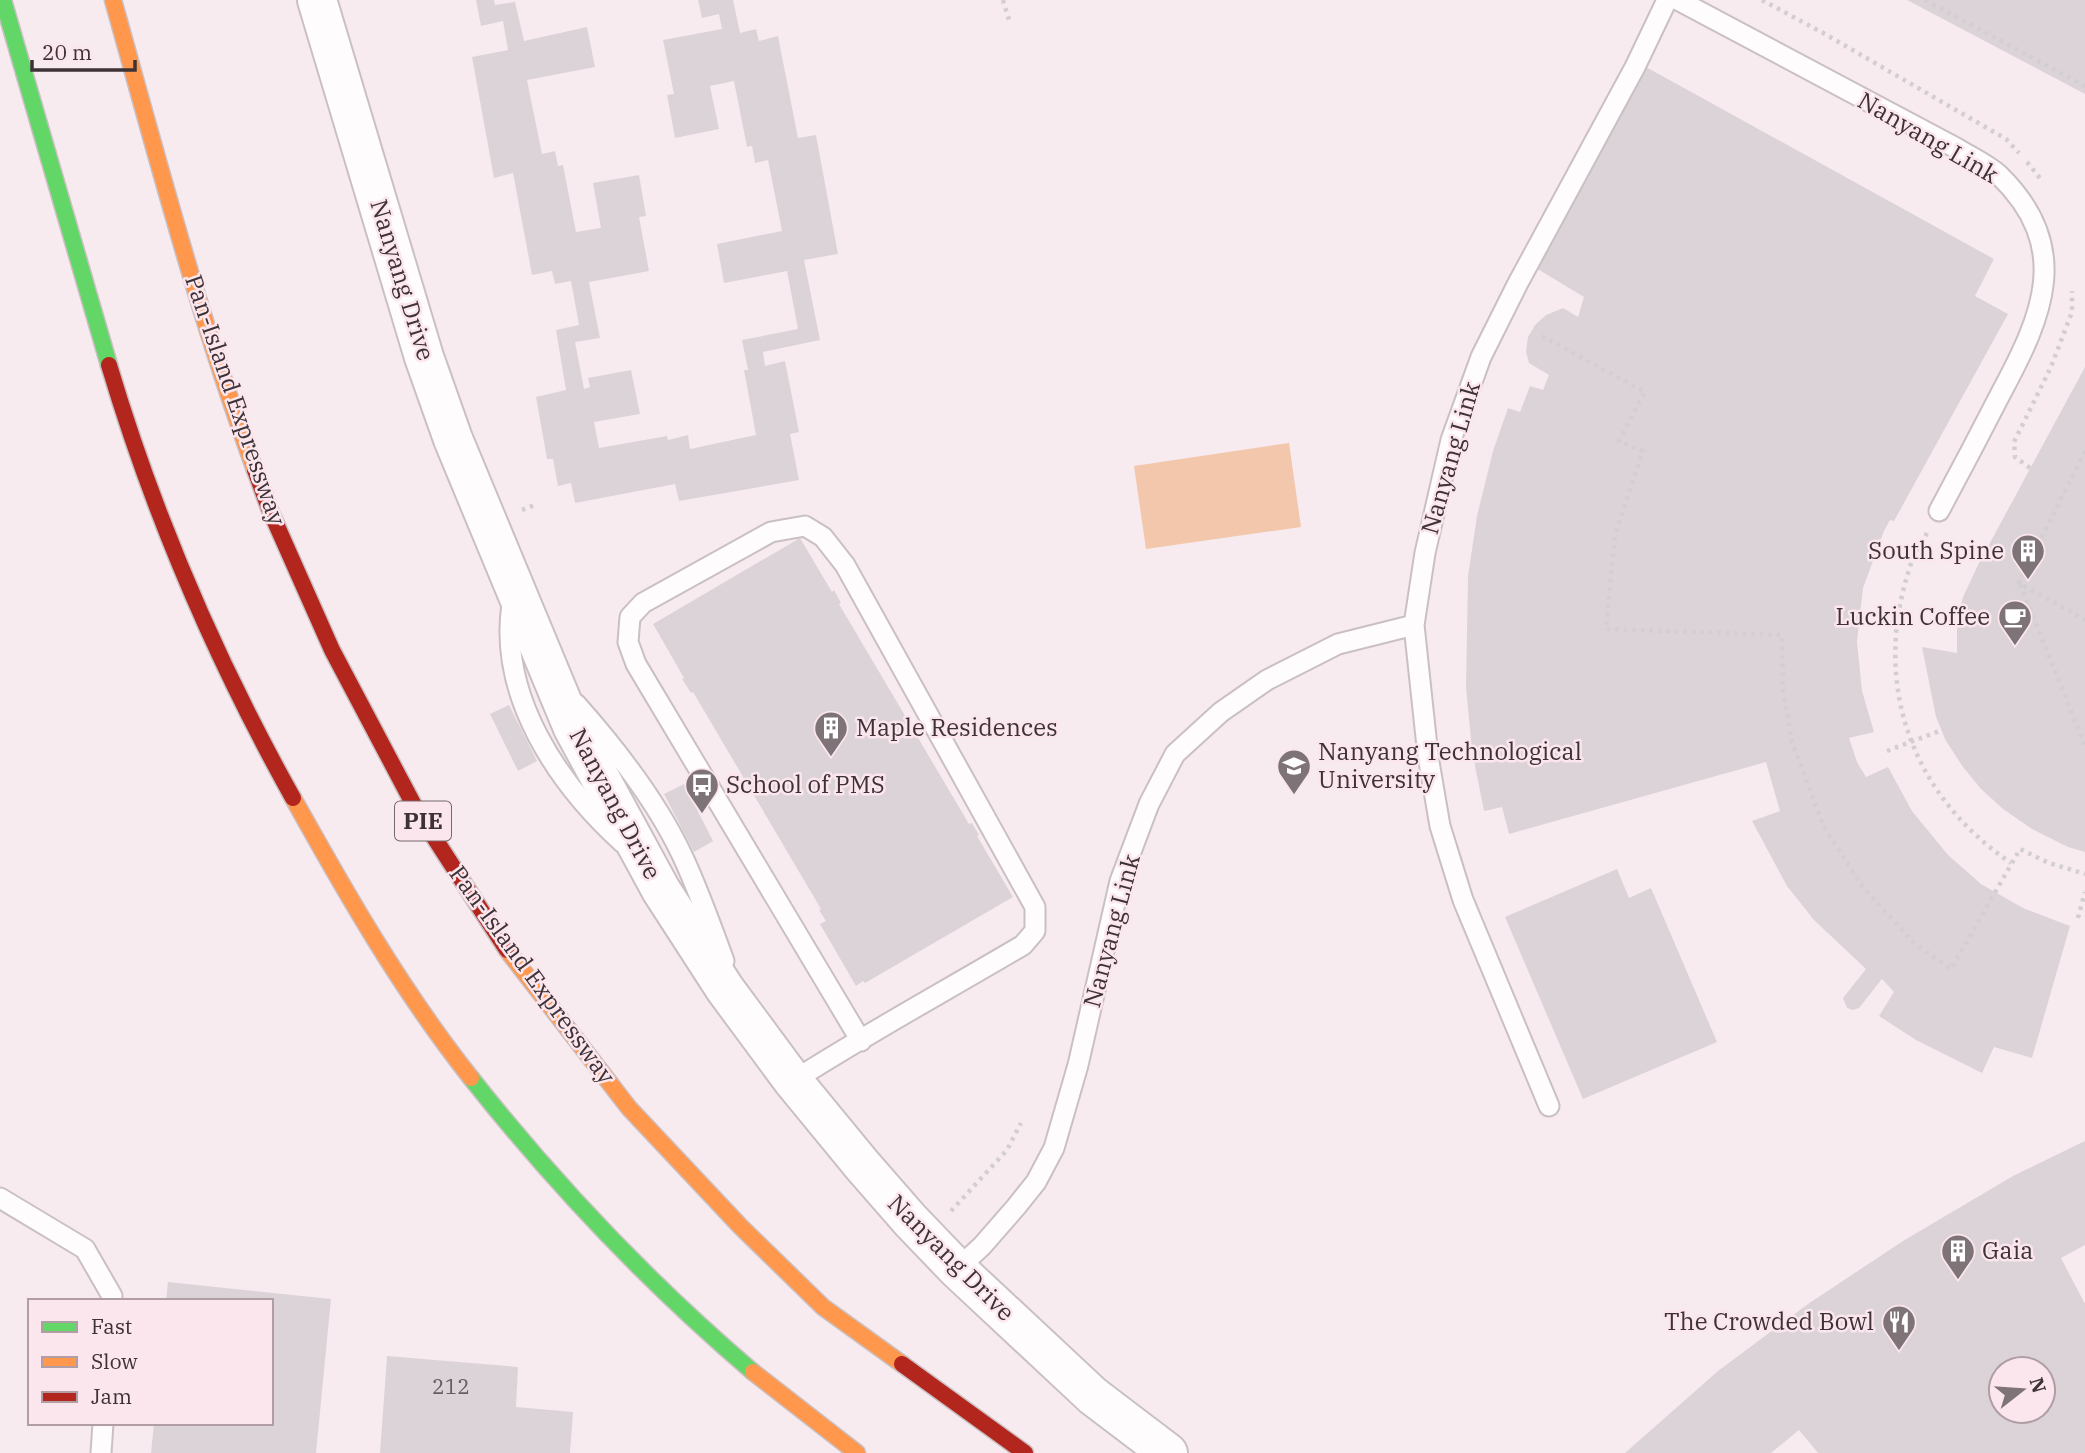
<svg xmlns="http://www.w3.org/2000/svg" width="2085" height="1453" viewBox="0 0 2085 1453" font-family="'IBM Plex Serif',serif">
	<rect width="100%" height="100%" fill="#f7ebef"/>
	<path fill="#f3c7ac" d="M1289 443 1301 527 1146 549 1134 466Z"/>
	<path fill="#dcd3d9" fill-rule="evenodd" d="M476 0H494L495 5 515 2 524 41 587 27 595 67 527 80 542 154 555 151 558 166 563 165 576 232 601 228 593 183 639 175 646 216 639 217 649 271 589 282 600 338 575 342 584 389 590 387 588 378 631 370 640 414 594 422 599 448 667 436 668 440 688 435 690 449 756 435 744 370H748L742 340 798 329 787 271 724 283 717 244 782 231 768 160 755 163 752 146 747 147 734 81 710 86 719 129 675 138 667 95 674 94 663 40 722 29 719 14 702 18 698 0H733L740 33 756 29 759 41 778 36 798 138 816 135 838 254 804 260 820 340 763 352 765 366 785 361 799 432 790 434 799 480 679 501 675 484 575 503 571 483 558 486 553 459H547L536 397 566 390 556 330 579 325 571 281 555 284 552 271 532 275 513 173 494 178 472 57 508 50 503 21 481 26Z
		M1907 0H2085V94Z
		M1646 67 1994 259 1975 296 2008 314 1894 521 1890 520 1884 531 1863 588 1857 642 1862 691 1874 732 1849 738 1857 762 1866 777 1888 767 1912 811 1948 855 1981 884 2023 908 2070 926 2032 1058 1994 1047 1982 1073 1916 1040 1879 1016 1894 992 1882 979 1859 1008 1853 1010 1847 1008 1843 998 1866 969 1814 920 1787 886 1752 821 1780 811 1766 762 1509 834 1502 807 1484 811 1472 751 1466 687 1468 576 1477 516 1493 451 1508 408 1520 412 1530 386 1543 390 1549 375 1529 363 1526 352 1528 337 1535 325 1546 315 1563 308 1578 317 1584 297 1536 268Z
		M2085 367V852L2068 847 2032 829 2003 809 1981 789 1963 767 1946 741 1936 717 1922 647 1957 653V622L1963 597 1978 565Z
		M800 538 832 592 834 590 841 603 839 604 969 824 972 823 979 835 977 836 1013 897 865 983 863 981 856 986 820 924 826 921 819 910 821 909 693 692 691 693 682 679 684 678 653 624Z
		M509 705 537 761 518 771 490 714Z
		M684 784 713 841 694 852 664 794Z
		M1617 869 1629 898 1651 888 1717 1042 1583 1099 1505 917Z
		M2085 1141V1245L2061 1258 2085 1304V1453H1818L1799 1430 1771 1453H1625L1718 1371 1808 1304 1903 1241 2013 1176ZM2001 1369H2043V1411H2001Z
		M168 1282 331 1299 316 1453H151L154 1423H271V1301H166Z
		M387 1356 518 1367 516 1407 573 1412 570 1453H380Z"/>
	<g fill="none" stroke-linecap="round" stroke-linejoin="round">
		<g stroke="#cac0c3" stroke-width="23">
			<path id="lane" d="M1678 0 1958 149C1971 157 1988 165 1999 175 2073 247 2043 315 2001 393 1981 432 1960 472 1939 511
				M512 604C498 696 558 784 623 843
				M576 704C616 749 656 800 682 855 698 889 711 925 724 961
				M793 1081C868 1033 947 990 1023 945L1035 931V907L845 565 823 537 805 526 771 532 643 603 630 617 628 642 636 664 861 1041
				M1549 1106 1463 900 1440 826 1428 756 1414 625 1425 553 1451 440 1481 357 1518 283 1635 67 1667 0
				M0 1198 85 1249 112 1296 111 1301
				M957 1269 982 1246 1016 1207 1036 1182 1054 1148 1078 1065 1120 881 1149 804 1175 754 1221 712 1267 680 1338 644 1414 625
				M101 1453 103 1423"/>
		</g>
		<g stroke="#cac0c3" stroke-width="42">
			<path id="street" d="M317 0 424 357 453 439 573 728 661 890 725 989 793 1081 862 1165 910 1220 957 1269 1093 1396 1168 1453"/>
		</g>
		<g stroke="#cac0c3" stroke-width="19">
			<path id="fast" d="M3 0 109 365
				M471 1078C554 1183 650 1284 753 1372"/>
		</g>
		<g stroke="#cac0c3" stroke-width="19">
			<path id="slow" d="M113 0C157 157 199 317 255 470
				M293 798C347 895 402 991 471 1078
				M507 950 629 1108 740 1226 823 1307 902 1364
				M753 1372 857 1453"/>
		</g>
		<g stroke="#cac0c3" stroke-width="19">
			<path id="jam" d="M109 365C154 516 216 660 293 798
				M255 470 269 508 332 650 417 811 507 950
				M902 1364 1025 1453"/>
		</g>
		<path stroke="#d3ced0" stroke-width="4.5" stroke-dasharray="3.5 5" stroke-linecap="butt" d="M1003 0 1009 20
			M1762 0 1825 34 2006 139 2019 153
			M1925 0 2085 86
			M2027 162 2043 182
			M1542 336 1645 392 1619 441 1643 451 1615 535 1606 629 1782 635 1783 689 1792 742 1824 827 1862 886 1914 943 1951 969 2020 849 2049 863 2085 874
			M2085 451 2019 583 2085 620
			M2030 468 2015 457 2014 442 2051 367 2072 312V291
			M522 510 537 504
			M1927 533C1921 544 1913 555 1910 567 1871 683 1911 795 2011 863
			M2020 584 2085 746
			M1887 751 1942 730
			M2078 918 2085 892
			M951 1211 1007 1150 1021 1123"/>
		<use href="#lane" stroke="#fefcfd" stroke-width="19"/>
		<use href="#street" stroke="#fefcfd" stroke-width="38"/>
		<use href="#fast" stroke="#63d668" stroke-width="16"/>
		<use href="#slow" stroke="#ff974d" stroke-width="16"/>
		<use href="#jam" stroke="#b3261e" stroke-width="16"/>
	</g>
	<defs>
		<g id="building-pin" transform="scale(1.75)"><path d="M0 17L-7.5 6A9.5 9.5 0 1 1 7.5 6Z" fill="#7e7377" stroke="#fce6ee"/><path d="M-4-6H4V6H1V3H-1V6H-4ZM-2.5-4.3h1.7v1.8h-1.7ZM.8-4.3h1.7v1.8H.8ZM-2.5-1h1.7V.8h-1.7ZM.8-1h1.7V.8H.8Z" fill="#fff"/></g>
		<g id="cafe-pin" transform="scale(1.75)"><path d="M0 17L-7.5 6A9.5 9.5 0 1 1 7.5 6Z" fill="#7e7377" stroke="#fce6ee"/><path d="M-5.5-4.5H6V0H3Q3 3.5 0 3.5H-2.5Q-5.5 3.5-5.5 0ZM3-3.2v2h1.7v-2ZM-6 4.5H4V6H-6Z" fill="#fff"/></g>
		<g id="university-pin" transform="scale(1.75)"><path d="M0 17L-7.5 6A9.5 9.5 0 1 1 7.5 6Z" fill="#7e7377" stroke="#fce6ee"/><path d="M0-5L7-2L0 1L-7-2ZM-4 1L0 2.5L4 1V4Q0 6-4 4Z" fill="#fff"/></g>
		<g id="bus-pin" transform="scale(1.75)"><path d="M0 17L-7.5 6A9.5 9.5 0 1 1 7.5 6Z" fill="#7e7377" stroke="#fce6ee"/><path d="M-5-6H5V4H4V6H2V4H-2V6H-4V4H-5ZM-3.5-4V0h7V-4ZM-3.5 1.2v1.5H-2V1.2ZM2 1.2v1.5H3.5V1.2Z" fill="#fff"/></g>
		<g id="restaurant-pin" transform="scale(1.75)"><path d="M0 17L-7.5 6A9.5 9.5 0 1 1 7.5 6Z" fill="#7e7377" stroke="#fce6ee"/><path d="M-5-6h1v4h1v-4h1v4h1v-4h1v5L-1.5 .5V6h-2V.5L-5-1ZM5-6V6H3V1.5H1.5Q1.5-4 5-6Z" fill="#fff"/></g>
	</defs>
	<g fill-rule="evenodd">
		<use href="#building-pin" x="2028" y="551"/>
		<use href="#cafe-pin" x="2015" y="617"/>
		<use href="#building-pin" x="831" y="728"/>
		<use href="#university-pin" x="1294" y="766"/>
		<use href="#bus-pin" x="702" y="785"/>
		<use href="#building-pin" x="1958" y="1251"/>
		<use href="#restaurant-pin" x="1899" y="1322"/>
	</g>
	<g text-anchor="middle" stroke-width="5" stroke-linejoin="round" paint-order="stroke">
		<g font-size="21" fill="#685e62">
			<text x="451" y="1394">212</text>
		</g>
		<rect fill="#fce6ee" stroke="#76686d" stroke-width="2" x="395" y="801.5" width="56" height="39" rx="5"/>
		<g font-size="23" font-weight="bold" fill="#3d3236">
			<text x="423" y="829">PIE</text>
		</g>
		<g font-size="24" fill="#3d3236" stroke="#fce6ee">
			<text transform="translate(1928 138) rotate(30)" y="8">Nanyang Link</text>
			<text transform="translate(402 280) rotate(73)" y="8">Nanyang Drive</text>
			<text transform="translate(235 400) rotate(71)" y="8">Pan-Island Expressway</text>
			<text transform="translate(1451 458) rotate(-74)" y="8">Nanyang Link</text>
			<text transform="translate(615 804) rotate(62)" y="8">Nanyang Drive</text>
			<text transform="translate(1112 931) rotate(-75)" y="8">Nanyang Link</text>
			<text transform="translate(532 975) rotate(54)" y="8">Pan-Island Expressway</text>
			<text transform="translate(951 1258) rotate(45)" y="8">Nanyang Drive</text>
		</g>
		<g font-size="24" fill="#3d3236" stroke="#fce6ee" text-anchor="start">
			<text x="2004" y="559" text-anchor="end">South Spine</text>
			<text x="1990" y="625" text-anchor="end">Luckin Coffee</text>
			<text x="856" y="736">Maple Residences</text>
			<text x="1318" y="760">Nanyang Technological<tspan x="1318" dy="28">University</tspan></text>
			<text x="726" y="793">School of PMS</text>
			<text x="1982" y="1259">Gaia</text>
			<text x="1874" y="1330" text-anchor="end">The Crowded Bowl</text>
		</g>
	</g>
	<rect x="28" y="1299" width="245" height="126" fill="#fce6ee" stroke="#b09ea4" stroke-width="2"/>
	<rect x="42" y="1322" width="35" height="10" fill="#63d668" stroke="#b09ea4" stroke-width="2"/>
	<text x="91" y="1334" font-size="21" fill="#3d3236">Fast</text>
	<rect x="42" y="1357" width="35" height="10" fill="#ff974d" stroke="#b09ea4" stroke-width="2"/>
	<text x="91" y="1369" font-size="21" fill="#3d3236">Slow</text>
	<rect x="42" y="1392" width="35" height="10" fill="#b3261e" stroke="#b09ea4" stroke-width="2"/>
	<text x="91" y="1404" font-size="21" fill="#3d3236">Jam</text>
	<g transform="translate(2022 1390) rotate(73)"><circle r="33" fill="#fce6ee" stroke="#b09ea4" stroke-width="2"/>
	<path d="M0-5L12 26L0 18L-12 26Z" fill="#7e7377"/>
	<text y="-10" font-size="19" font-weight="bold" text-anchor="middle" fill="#3d3236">N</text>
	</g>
	<path d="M32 60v10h103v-10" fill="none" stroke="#3d3236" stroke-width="3.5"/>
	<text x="42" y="60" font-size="21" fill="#3d3236" stroke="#fce6ee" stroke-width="5" paint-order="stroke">20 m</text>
</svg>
